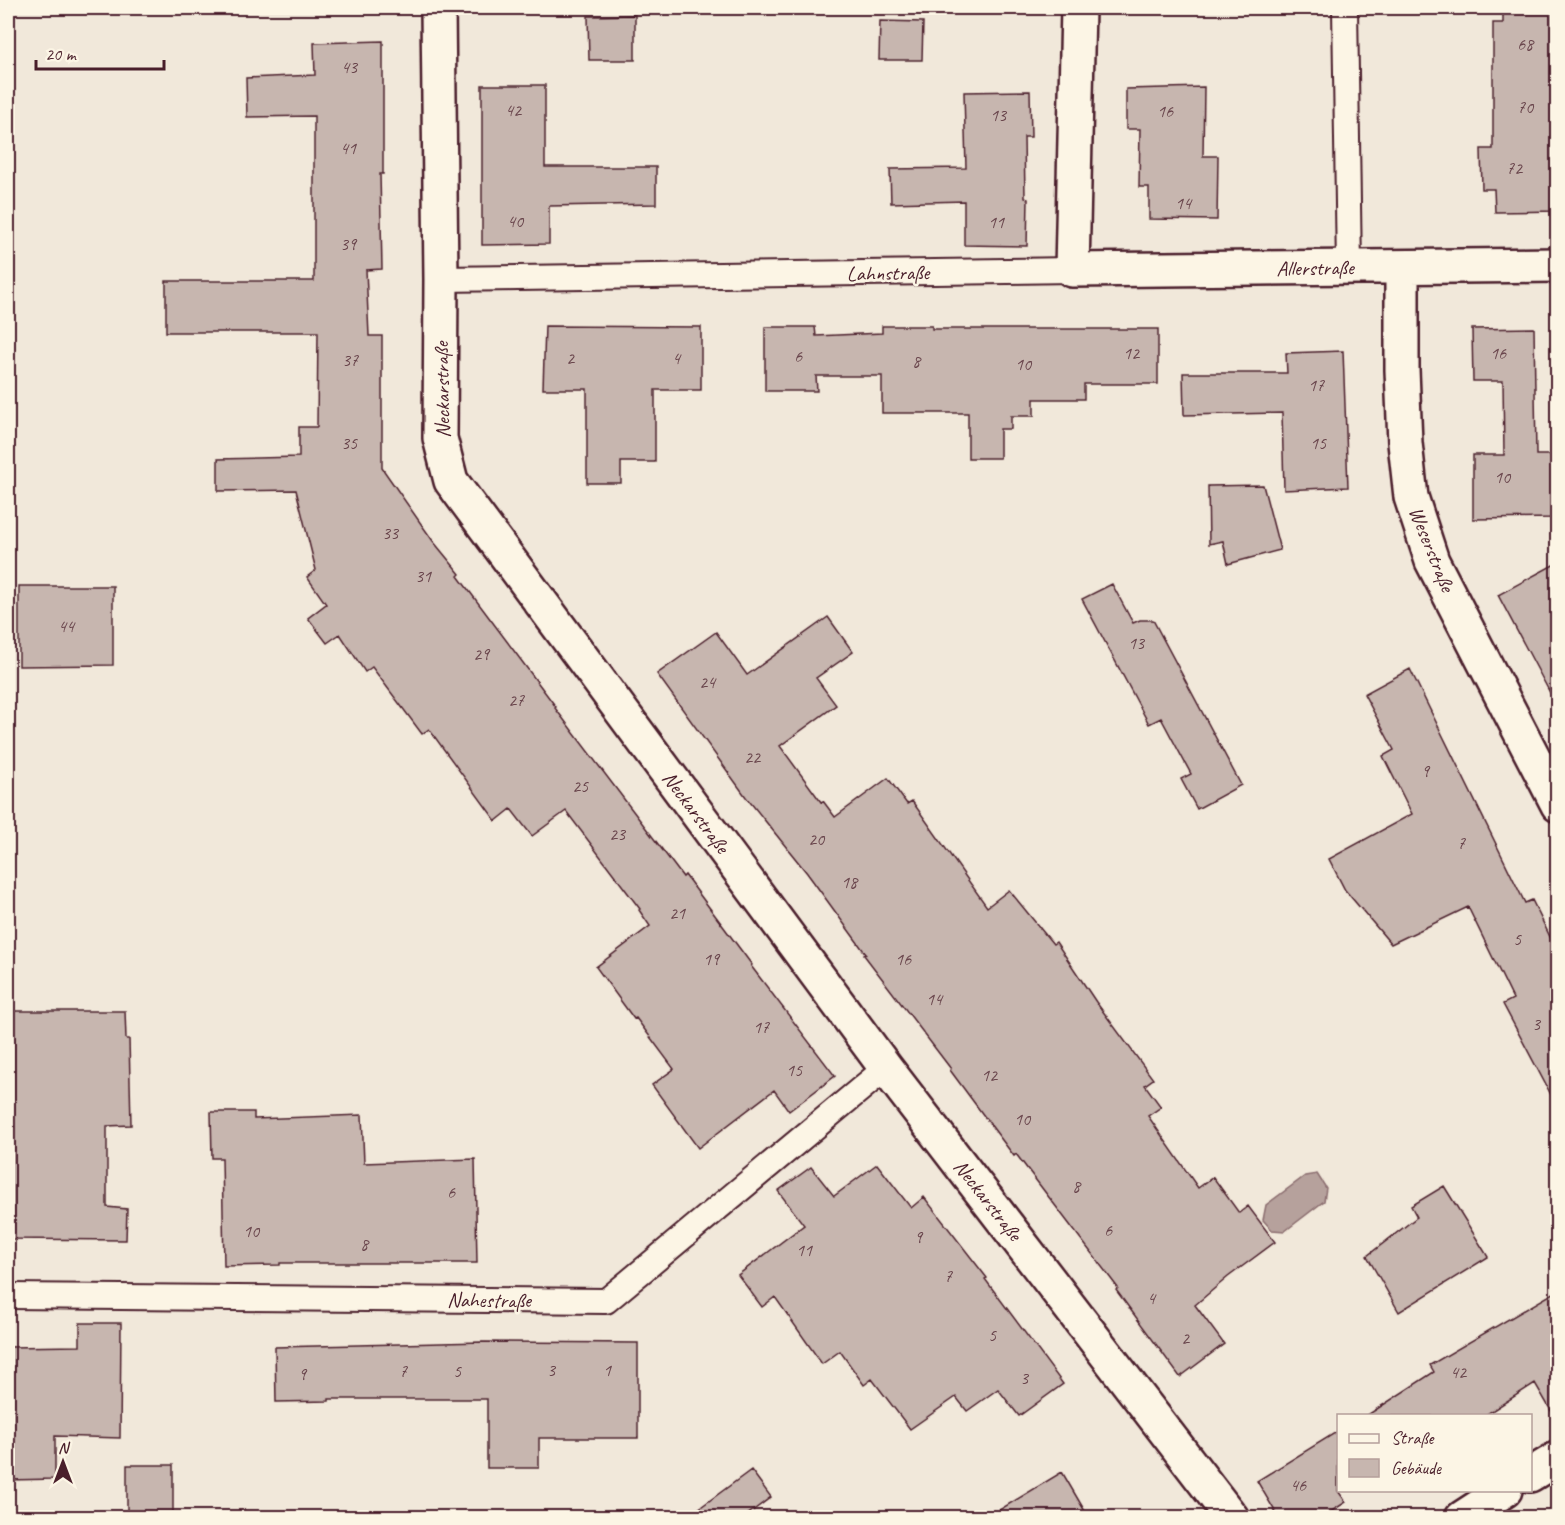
<svg xmlns="http://www.w3.org/2000/svg" width="1565" height="1525" viewBox="0 0 1565 1525" font-family="Caveat,sans-serif">
	<rect width="100%" height="100%" fill="#f1e8da"/>
	<filter id="ink" filterUnits="userSpaceOnUse"><feTurbulence type="fractalNoise" baseFrequency=".0167" numOctaves="2"/><feDisplacementMap in="SourceGraphic" scale="12" xChannelSelector="R" yChannelSelector="G"/><feConvolveMatrix kernelMatrix="1 2 1 2 8 2 1 2 1" color-interpolation-filters="sRGB"/></filter>
	<g filter="url(#ink)">
		<path fill="#b6a19c" stroke="#8b6d6f" stroke-width="1.5" d="M1317 1174 1326 1188 1324 1201 1285 1231 1272 1230 1263 1220 1266 1205 1305 1176Z"/>
		<path fill="#c7b6af" stroke="#4a1f2b" stroke-width="1.5" d="M1503 8H1557V211L1495 212 1494 189H1482L1481 149H1493V23H1503Z
			M635 15V60H589L588 16Z
			M880 21 923 22 922 60H879Z
			M383 41V174H380L382 269 366 270 369 336H382V468L433 541 460 574 458 576 556 707 555 708 683 877 685 875 752 965 751 966 835 1076 789 1111 774 1090 698 1148 652 1085 674 1069 636 1018 634 1019 596 967 650 926 639 910 640 909 566 811 532 836 511 809 496 821 429 729 422 734 372 667 365 672 340 634 327 643 308 618 326 604 307 577 316 570 296 490 218 491V459L299 457V427H317L318 332H166V281H314V116L247 117 246 78 315 75 314 43Z
			M482 85H545V167H656V204L549 206V244L482 245Z
			M1204 87 1203 156H1218L1217 220 1149 219V187H1139L1140 129H1126V89Z
			M1030 91 1031 137H1024L1025 198 1028 199 1027 246 964 245V201L891 203 890 169 966 168 964 92Z
			M545 326 701 327V390H655V462H621V483H587V389H543Z
			M882 326H932V329H1158V384H1084V399H1034V416H1011V429H1000V458H968V413H882V376H816L817 391H765V327H815L816 336 882 333Z
			M1534 328 1536 455H1557V518L1473 519V455H1504L1503 381H1473L1472 329Z
			M1343 351 1348 487 1284 490 1282 413 1184 415 1183 373H1287L1286 353Z
			M1263 485 1280 550 1228 564 1223 541 1209 544 1208 486Z
			M1557 563V706L1498 595Z
			M1112 584 1133 623 1140 620H1153L1241 785 1197 809 1181 779 1191 774 1161 718 1149 724 1082 599Z
			M19 586H113V665L19 666Z
			M828 617 853 652 816 678 836 705 780 746 821 802 823 801 835 817 888 778 907 804 912 801 987 907 1009 890 1053 944 1056 942 1096 1002 1153 1079 1145 1085 1161 1107 1148 1116 1198 1188 1213 1177 1239 1213 1248 1206 1275 1242 1228 1277 1195 1305 1224 1344 1180 1377 1116 1290 1118 1288 1016 1154 1014 1156 984 1116 950 1070 951 1069 864 955 866 954 807 873 746 797 657 674 716 632 747 675Z
			M1410 669 1525 903 1532 900 1557 951V1106L1503 1004 1513 999 1468 907 1391 944 1345 890 1329 859 1412 814 1383 756 1394 750 1364 694Z
			M8 1011H125L126 1039H129L131 1125 107 1126V1207L127 1209 126 1240 8 1239Z
			M211 1112H254V1119L362 1115 364 1163 475 1159 477 1263H280V1265L224 1266 222 1158H212Z
			M877 1164 911 1208 924 1197 987 1278 985 1279 1063 1384 1019 1416 998 1389 967 1411 956 1397 910 1429 872 1379 864 1385 840 1351 822 1364 775 1297 762 1307 738 1275 804 1225 778 1191 811 1167 834 1196Z
			M1444 1186 1488 1257 1399 1312 1367 1256 1417 1217 1411 1206Z
			M1557 1291V1421L1535 1383 1484 1416H1366L1434 1372 1430 1365Z
			M80 1323H121L120 1438 55 1436V1479L8 1480V1347L80 1346Z
			M483 1342 638 1343V1438H539V1468H487V1399H329V1401L276 1402 275 1347Z
			M1338 1431V1491L1346 1502 1321 1518H1279L1257 1481Z
			M127 1465H173V1518H127Z
			M751 1470 771 1497 743 1518H686Z
			M1062 1472 1089 1518H986Z"/>
		<g fill="none" stroke-linecap="round" stroke-linejoin="round">
			<g stroke="#4a1f2b" stroke-width="28">
				<path id="lane" d="M1345 8 1349 268
					M441 279 1072 270
					M8 1296 606 1301 886 1068"/>
			</g>
			<g stroke="#4a1f2b" stroke-width="38">
				<path id="street" d="M438 8 441 279 440 438 451 481 886 1068 1232 1518
					M1078 8 1072 270 1558 265
					M1402 267V370L1405 443 1411 497 1432 561 1558 805
					M1530 1475 1558 1458
					M1462 1518 1505 1490"/>
			</g>
			<use href="#lane" stroke="#fcf5e5" stroke-width="24"/>
			<use href="#street" stroke="#fcf5e5" stroke-width="33"/>
		</g>
	</g>
	<g text-anchor="middle" stroke-width="5" stroke-linejoin="round" paint-order="stroke">
		<g font-size="18" fill="#69454c">
			<text x="1525" y="50">68</text>
			<text x="349" y="73">43</text>
			<text x="1525" y="113">70</text>
			<text x="513" y="116">42</text>
			<text x="1165" y="117">16</text>
			<text x="998" y="121">13</text>
			<text x="348" y="154">41</text>
			<text x="1514" y="174">72</text>
			<text x="1183" y="209">14</text>
			<text x="515" y="227">40</text>
			<text x="996" y="228">11</text>
			<text x="348" y="250">39</text>
			<text x="1131" y="359">12</text>
			<text x="1498" y="359">16</text>
			<text x="798" y="362">6</text>
			<text x="570" y="364">2</text>
			<text x="676" y="364">4</text>
			<text x="350" y="366">37</text>
			<text x="916" y="367">8</text>
			<text x="1023" y="370">10</text>
			<text x="1316" y="391">17</text>
			<text x="349" y="449">35</text>
			<text x="1318" y="449">15</text>
			<text x="1502" y="483">10</text>
			<text x="390" y="539">33</text>
			<text x="423" y="582">31</text>
			<text x="66" y="632">44</text>
			<text x="1136" y="649">13</text>
			<text x="481" y="660">29</text>
			<text x="707" y="688">24</text>
			<text x="516" y="706">27</text>
			<text x="752" y="763">22</text>
			<text x="1425" y="777">9</text>
			<text x="580" y="792">25</text>
			<text x="617" y="840">23</text>
			<text x="816" y="845">20</text>
			<text x="1461" y="849">7</text>
			<text x="849" y="888">18</text>
			<text x="677" y="919">21</text>
			<text x="1517" y="945">5</text>
			<text x="711" y="965">19</text>
			<text x="903" y="965">16</text>
			<text x="934" y="1005">14</text>
			<text x="1536" y="1030">3</text>
			<text x="761" y="1033">17</text>
			<text x="794" y="1076">15</text>
			<text x="989" y="1081">12</text>
			<text x="1022" y="1125">10</text>
			<text x="1076" y="1192">8</text>
			<text x="451" y="1198">6</text>
			<text x="1108" y="1236">6</text>
			<text x="251" y="1237">10</text>
			<text x="918" y="1243">9</text>
			<text x="364" y="1250">8</text>
			<text x="804" y="1256">11</text>
			<text x="948" y="1282">7</text>
			<text x="1151" y="1304">4</text>
			<text x="992" y="1341">5</text>
			<text x="1185" y="1344">2</text>
			<text x="551" y="1376">3</text>
			<text x="607" y="1376">1</text>
			<text x="403" y="1377">7</text>
			<text x="457" y="1377">5</text>
			<text x="1458" y="1378">42</text>
			<text x="302" y="1380">9</text>
			<text x="1024" y="1384">3</text>
			<text x="1298" y="1491">46</text>
		</g>
		<g font-size="21" fill="#4a1f2b" stroke="#fcf5e5">
			<text transform="translate(1315 268) rotate(-1)" y="7">Allerstraße</text>
			<text transform="translate(888 273) rotate(-1)" y="7">Lahnstraße</text>
			<text transform="translate(442 390) rotate(-91)" y="7">Neckarstraße</text>
			<text transform="translate(1432 549) rotate(68)" y="7">Weserstraße</text>
			<text transform="translate(696 812) rotate(53)" y="7">Neckarstraße</text>
			<text transform="translate(988 1200) rotate(52)" y="7">Neckarstraße</text>
			<text x="489" y="1307">Nahestraße</text>
		</g>
	</g>
	<rect width="1565" height="1525" fill="none" stroke="#fcf5e5" stroke-width="30"/>
	<rect x="15" y="15" width="1535" height="1495" fill="none" stroke="#4a1f2b" stroke-width="2" filter="url(#ink)"/>
	<rect x="1337" y="1414" width="195" height="78" fill="#fcf5e5" stroke="#b59f9b" stroke-width="1.5"/>
	<rect x="1349" y="1434" width="30" height="9" fill="#fcf5e5" stroke="#b59f9b" stroke-width="1.5"/>
	<text x="1391" y="1444" font-size="18" fill="#4a1f2b">Straße</text>
	<rect x="1349" y="1459" width="30" height="18" fill="#c7b6af" stroke="#b59f9b" stroke-width="1.5"/>
	<text x="1391" y="1474" font-size="18" fill="#4a1f2b">Gebäude</text>
	<g transform="translate(63 1462)" stroke="#fcf5e5" stroke-width="4.5" paint-order="stroke">
	<path d="M0-4.5L10 22L0 15L-10 22Z" fill="#4a1f2b"/>
	<text y="-9" font-size="16" font-weight="bold" text-anchor="middle" fill="#4a1f2b">N</text>
	</g>
	<path d="M36 60v9h128v-9" fill="none" stroke="#4a1f2b" stroke-width="3"/>
	<text x="45" y="60" font-size="18" fill="#4a1f2b" stroke="#fcf5e5" stroke-width="4.5" paint-order="stroke">20 m</text>
</svg>
